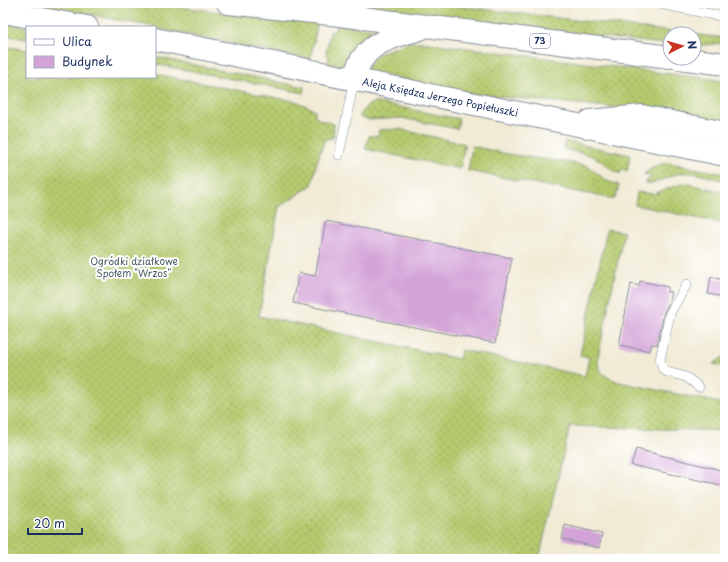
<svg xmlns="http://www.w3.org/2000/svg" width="728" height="562" viewBox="0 0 728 562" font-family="'Playpen Sans',sans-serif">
	<defs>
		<pattern id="grass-dots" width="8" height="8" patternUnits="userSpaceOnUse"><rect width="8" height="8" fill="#b5ca6e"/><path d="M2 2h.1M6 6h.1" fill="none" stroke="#92a45e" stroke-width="1.8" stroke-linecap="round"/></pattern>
	</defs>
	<rect width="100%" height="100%" fill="#fff"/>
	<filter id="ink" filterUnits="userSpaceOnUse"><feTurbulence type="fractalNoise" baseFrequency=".025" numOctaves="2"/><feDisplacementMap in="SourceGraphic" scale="8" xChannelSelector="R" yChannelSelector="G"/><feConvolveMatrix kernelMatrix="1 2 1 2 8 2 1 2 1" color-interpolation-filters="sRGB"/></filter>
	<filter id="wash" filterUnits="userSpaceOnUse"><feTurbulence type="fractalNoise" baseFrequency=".012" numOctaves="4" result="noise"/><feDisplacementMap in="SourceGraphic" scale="16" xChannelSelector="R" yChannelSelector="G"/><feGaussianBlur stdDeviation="0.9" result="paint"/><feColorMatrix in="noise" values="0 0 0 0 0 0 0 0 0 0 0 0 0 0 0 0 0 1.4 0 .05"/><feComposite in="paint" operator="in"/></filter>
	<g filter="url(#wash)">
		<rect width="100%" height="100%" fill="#f1ebd5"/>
		<path fill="url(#grass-dots)" stroke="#687c66" d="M29 3H149L291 21H318L310 60 155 28V27Z
			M339 3H432L725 38V43L694 46V34H670V45L338 5Z
			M3 23 27 27V39L3 35Z
			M336 24 381 30 347 67 327 63 329 58 326 54 330 32 335 30Z
			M409 42H421L725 81V127L641 110 471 94 365 71 375 55Z
			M3 46 27 50V77H155V74L298 102 315 110V115L318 119 334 124 333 138 325 139 317 162 312 185 279 207 259 316 459 359 461 350 585 376 589 357 580 355 607 229 624 232 598 357C597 373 606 377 619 382L725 404V431L570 426 539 559H3Z
			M155 57 304 87V93L155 64Z
			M374 102 459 119 457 129 402 118 368 120 359 117 366 107Z
			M399 129 465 144 460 169 365 149 369 136H378L379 130Z
			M565 141 630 155 627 171 622 169 620 174 618 173C609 169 603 161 594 157 584 152 573 153 563 148Z
			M472 146 507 154 586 165 607 181 619 185 615 199 468 171Z
			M669 163 725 174V181C712 178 695 171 681 173 669 175 658 185 645 183L651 176 644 174C652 168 659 163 669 163Z
			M684 183 725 192V224L635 205 637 192 653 194Z
			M725 356V366L713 364Z"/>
		<g id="blocks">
			<path fill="#d3a3d7" d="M326 221 512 258 495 343 293 303 299 273 315 276Z
				M711 277 725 280V297L708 294Z
				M640 281 668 287 667 292H671L668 304 664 312 657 345 652 344 650 351 619 345 631 284 639 286Z
				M636 449 725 471V486L631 465Z
				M565 525 602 534 599 548 562 539Z"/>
		</g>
	</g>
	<g filter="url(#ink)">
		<use href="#blocks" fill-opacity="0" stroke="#868d9a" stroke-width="1"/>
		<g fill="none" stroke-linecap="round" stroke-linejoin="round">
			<g stroke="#868d9a" stroke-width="10">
				<path id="lane" d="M655 3 725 17
					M339 155 354 80
					M687 284 670 313 660 360 663 369 667 372 686 377 699 387"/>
			</g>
			<g stroke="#868d9a" stroke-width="24">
				<g id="primary">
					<path d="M228 3 331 14 670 57"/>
					<path d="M3 12 87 27"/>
					<path id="s1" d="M155 39 725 155"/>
					<path d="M679 58 725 64"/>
					<path d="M354 80C360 44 389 38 420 29"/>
					<path d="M590 121 642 116 725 133"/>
				</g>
			</g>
			<use href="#lane" stroke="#fff" stroke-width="9"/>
			<use href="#primary" stroke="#fff" stroke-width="22"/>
		</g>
	</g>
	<g text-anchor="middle" stroke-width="4" stroke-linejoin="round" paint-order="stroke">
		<rect fill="#fff" stroke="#5f6d8e" stroke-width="1" x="530" y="34" width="20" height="14" rx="3"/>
		<g font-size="9" font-weight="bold" fill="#1b2f5e">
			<text x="540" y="44">73</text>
		</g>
		<g font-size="10" fill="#1b2f5e" stroke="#fff">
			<text dy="4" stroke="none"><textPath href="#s1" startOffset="291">Aleja Księdza Jerzego Popiełuszki</textPath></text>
		</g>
		<g font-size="10" fill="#495e63" stroke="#fff">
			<text x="134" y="265">Ogródki działkowe<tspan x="134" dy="12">Społem "Wrzos"</tspan></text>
		</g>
	</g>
	<rect width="728" height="562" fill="none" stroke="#fff" stroke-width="16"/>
	<rect x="26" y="26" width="130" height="52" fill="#ffffff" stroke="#a4acbf"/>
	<rect x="34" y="39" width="20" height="6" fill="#ffffff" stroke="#a4acbf"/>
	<text x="62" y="46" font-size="12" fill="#1b2f5e">Ulica</text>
	<rect x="34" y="56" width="20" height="12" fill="#d3a3d7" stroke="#a4acbf"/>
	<text x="62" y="66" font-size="12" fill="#1b2f5e">Budynek</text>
	<g transform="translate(682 46) rotate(84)"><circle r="19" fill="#ffffff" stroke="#a4acbf"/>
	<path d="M0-3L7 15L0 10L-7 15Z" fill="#c8321e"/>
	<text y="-6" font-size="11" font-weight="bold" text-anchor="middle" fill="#1b2f5e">N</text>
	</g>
	<path d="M28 528v6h54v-6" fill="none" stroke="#1b2f5e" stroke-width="2"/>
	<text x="34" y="528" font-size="12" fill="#1b2f5e" stroke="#ffffff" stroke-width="3" paint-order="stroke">20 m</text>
</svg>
